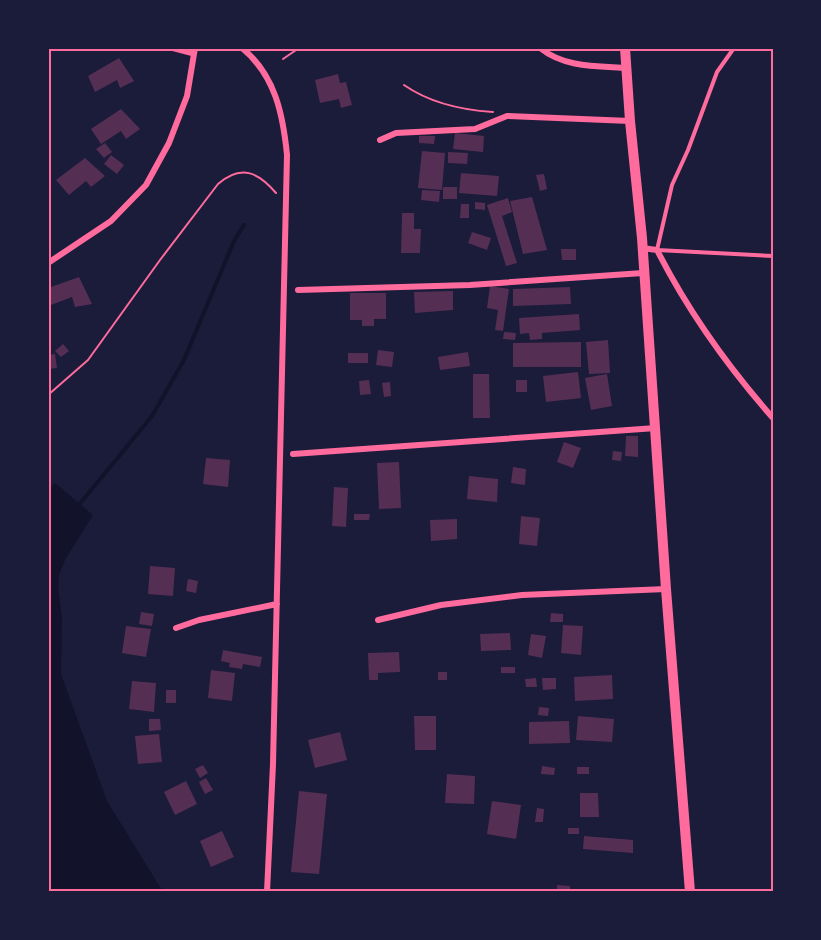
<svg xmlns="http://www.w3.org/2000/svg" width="821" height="940" viewBox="0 0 821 940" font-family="Inter,sans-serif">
	<rect width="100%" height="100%" fill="#1b1b3a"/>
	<path fill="#12122b" d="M55 483 93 515 65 560 59 575 58 585 62 618 61 674 107 801 160 887 168 892H48V490Z"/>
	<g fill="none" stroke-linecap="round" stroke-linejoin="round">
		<path stroke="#12122b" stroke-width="4" d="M78 506 152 416 184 360 234 241 244 225"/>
	</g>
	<path fill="#542f53" d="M119 58 134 81 120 88 117 80 95 92 88 76Z
		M338 74 340 83 346 82 352 105 341 108 339 99 320 103 315 80Z
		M121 109 140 129 126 139 121 131 101 144 91 129Z
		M455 133 484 136 483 152 453 149Z
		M419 136H435L434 144 419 143Z
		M105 143 112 152 104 158 96 149Z
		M422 151 445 153 442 190 418 188Z
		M448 152 468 153 467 164 448 163Z
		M111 155 124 165 117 174 104 164Z
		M85 158 105 176 91 187 86 181 69 195 56 180Z
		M461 173 499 176 497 196 459 193Z
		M544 174 547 189 540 191 536 175Z
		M443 187H457V199H443Z
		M422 190 440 191 439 202 421 200Z
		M532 197 547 250 523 254 510 201Z
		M508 198 512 212 502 216 517 263 506 266 487 205Z
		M475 202 485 203V210L475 209Z
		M461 204H469V218H460Z
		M402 213H414V229H421L420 253H401Z
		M472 232 491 238 487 250 468 243Z
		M561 249H576V260H562Z
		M79 277 92 304 75 307 72 297 51 305 48 288Z
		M490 286 509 289 503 331 495 330 498 310 487 308Z
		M570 287 571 304 513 306V289Z
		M453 291V310L415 313 414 292Z
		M350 293H386V319H374V326H362V320H350Z
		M579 314 580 330 542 333V339L530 340 529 333 520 334 519 318Z
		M504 332 516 333 515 340 503 339Z
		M608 340 610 373 589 374 586 342Z
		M581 342V367H513V343Z
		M63 344 69 351 61 357 55 351Z
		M378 350 394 352 392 367 376 365Z
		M468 352 470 366 440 370 438 357Z
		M348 353H368V363H348Z
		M55 354 57 368 48 369V355Z
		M578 372 581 398 546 402 543 376Z
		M473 374H489L490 418H473Z
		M607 374 612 406 591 410 585 378Z
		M369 380 371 394 360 395 359 381Z
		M516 380H527V392H516Z
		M390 382 391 396 384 397 382 383Z
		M626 436H638V457L625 456Z
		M564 442 581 448 573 468 557 462Z
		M613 451 622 452 621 461 612 460Z
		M206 458 230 460 228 487 203 484Z
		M399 462 401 508 379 509 377 463Z
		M513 467 526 469 525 485 511 483Z
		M469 476 498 479 497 502 467 499Z
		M334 487 348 488 346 527 332 526Z
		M354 514H370L369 520H354Z
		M521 516 540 518 537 546 519 544Z
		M457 519V539L431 541 430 520Z
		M150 566 175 568 173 596 148 594Z
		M188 579 198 581 196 593 186 591Z
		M141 612 154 614 152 626 139 624Z
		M551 613 563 614V622H550Z
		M563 625 583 626 581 655 561 653Z
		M126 626 151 629 146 657 122 653Z
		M510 633 511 650 481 651 480 634Z
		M531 634 546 636 542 658 528 655Z
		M223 650 262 657 260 667 243 664 242 669 229 667 230 663 221 661Z
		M399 652 400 672 378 673V680H369L368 653Z
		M501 667H515V673H501Z
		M211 670 235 673 232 701 208 698Z
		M438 672H447V680H438Z
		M612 675 613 699 575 701 574 677Z
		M536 678 537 687H526L525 679Z
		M542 678H556V689L543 690Z
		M132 681 156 683 154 712 129 709Z
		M166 690H176V703H166Z
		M539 707 549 708 548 716 538 715Z
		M414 716H436V750H415Z
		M578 716 614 719 612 742 576 740Z
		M149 719H160L161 730 149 731Z
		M569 721 570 743 529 744V722Z
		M340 732 347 760 315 768 308 740Z
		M159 734 162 762 138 764 135 736Z
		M203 765 208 773 200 778 195 769Z
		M542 766 555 768 554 775 541 774Z
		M577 767H589V774H577Z
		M447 774 475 776 474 804 445 803Z
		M206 778 213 790 205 794 199 782Z
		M186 781 197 804 175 815 164 792Z
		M299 791 327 794 319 874 291 872Z
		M580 793H598L599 817H580Z
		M492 801 521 805 516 839 487 834Z
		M537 808 544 809 543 822H535Z
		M568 828H579V834H568Z
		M222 831 234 857 211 867 200 841Z
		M584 836 633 840V853L583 849Z
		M557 885 570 886V892H557Z"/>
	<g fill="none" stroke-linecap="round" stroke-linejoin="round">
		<path stroke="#ff6b9d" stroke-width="2" d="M283 59 299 48
			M404 85C430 103 461 110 493 112
			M48 395 88 360 160 260 218 184C241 164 258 172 276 193"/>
		<path stroke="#ff6b9d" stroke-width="4" d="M734 48 717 72 688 150 672 185 657 250 773 256"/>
		<path stroke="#ff6b9d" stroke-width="6" d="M173 48 192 53
			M242 48C275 75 283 114 287 155L273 764 267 892
			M540 48C565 68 597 66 627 68
			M380 140 396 133 475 129 507 116 630 121
			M642 248 657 250C688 311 728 367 773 418
			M48 263 111 221 146 185 169 143 187 96 195 48
			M298 290 470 285 643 273
			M293 454 656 428
			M378 620 441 605 522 595 666 589
			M176 628 199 620 277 604"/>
		<path stroke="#ff6b9d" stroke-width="10" d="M625 48 630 121 642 238 666 589 690 892"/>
	</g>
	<rect width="821" height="940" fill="none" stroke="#1b1b3a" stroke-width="99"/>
	<rect x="50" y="50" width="722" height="840" fill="none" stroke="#ff6b9d" stroke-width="2"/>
</svg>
